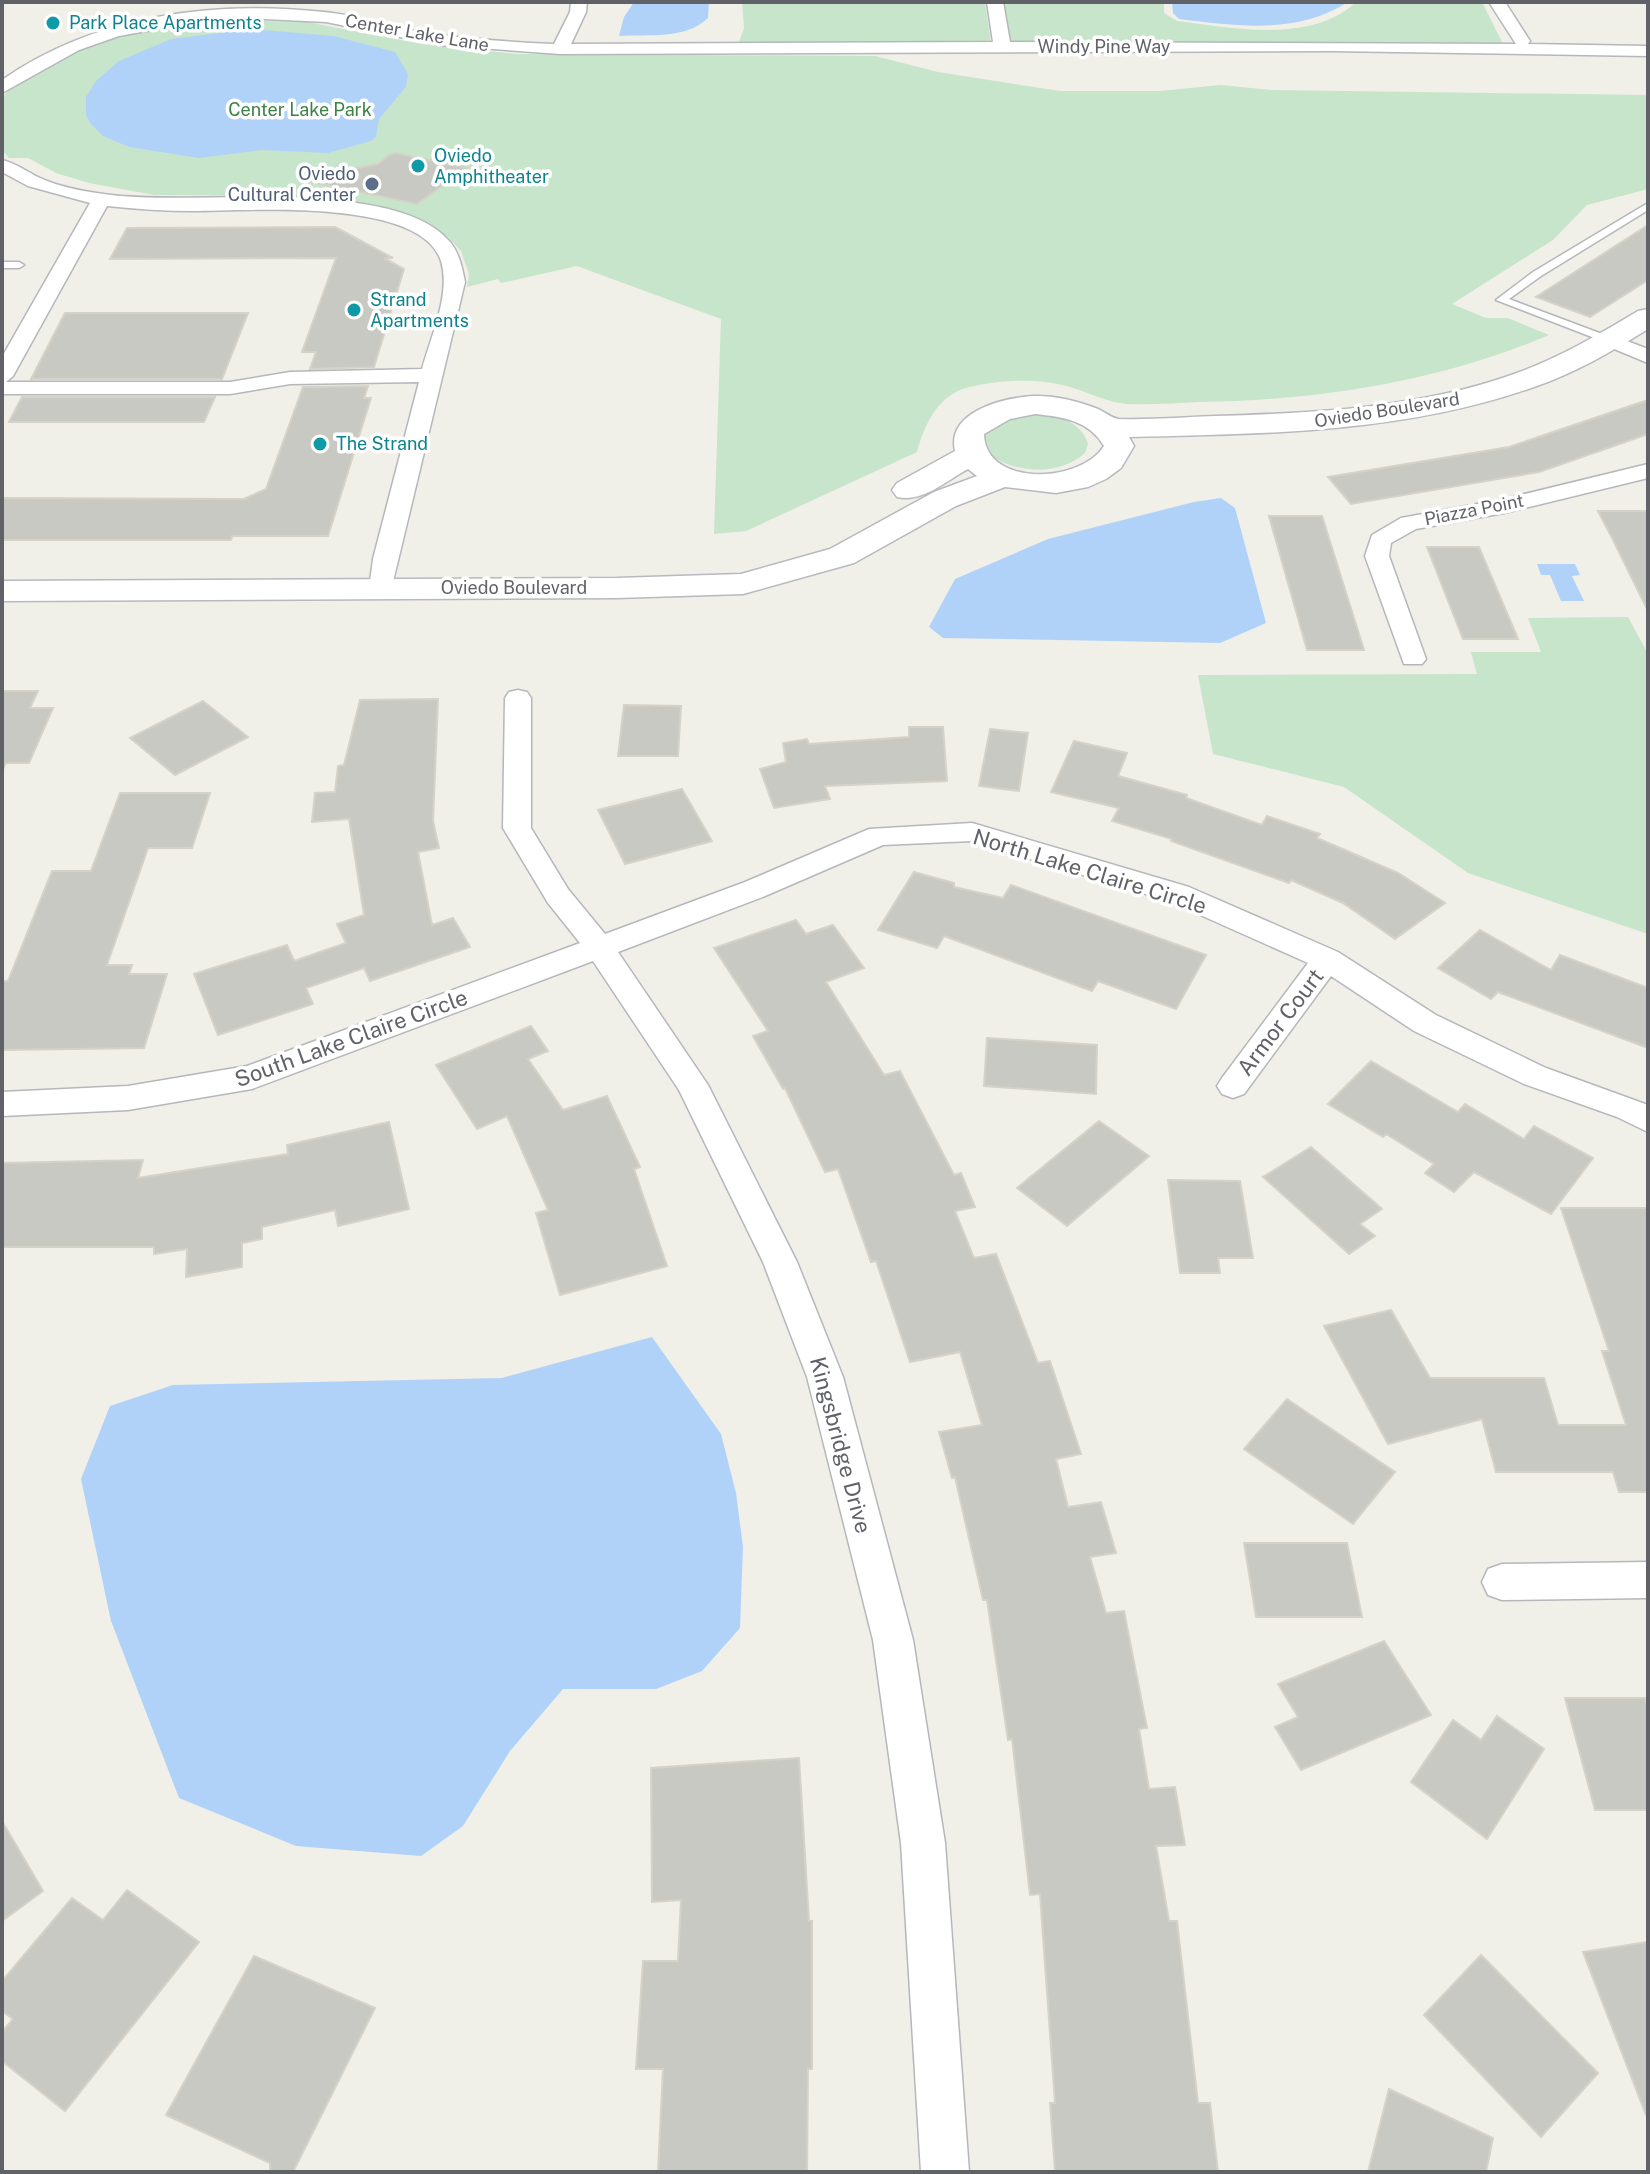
<svg xmlns="http://www.w3.org/2000/svg" width="1650" height="2174" viewBox="0 0 1650 2174" font-family="'Public Sans',sans-serif">
	<rect width="100%" height="100%" fill="#f0efe8"/>
	<path fill="#c7e5ca" d="M742 2H985L991 44 738 45 744 28Z
		M1004 2H1164V13L1177 21C1231 28 1312 44 1356 2H1482L1504 46 1329 43 1011 44Z
		M214 20 307 22 422 44 517 54 875 56 938 72 1060 91H1160L1220 85 1272 90 1648 95V189L1587 205 1553 240 1452 304 1486 318H1508L1549 335C1438 382 1320 400 1200 402 1176 403 1151 405 1127 404 1105 402 1084 390 1063 385 1033 378 996 380 966 388 937 396 924 426 917 452L746 531 714 534 721 319 577 266 501 283 498 279 467 287 469 274 461 251 446 235 406 215 375 206 282 196 154 195 89 183 56 173 28 158H9L2 150V98C43 48 152 27 214 20Z
		M1032 414C1055 416 1080 419 1088 444L1085 453C1058 477 1012 474 985 451L982 433 1000 419Z
		M1628 617 1648 654V934L1468 873 1344 787 1213 754 1198 675 1477 674 1471 652H1541L1528 618Z"/>
	<path fill="#b0d2f9" d="M634 2H709L708 18C685 40 649 34 619 36L624 17Z
		M1172 2H1348C1296 35 1237 26 1179 19L1173 13Z
		M252 29 334 36 395 52 408 74 406 87 379 119 376 137 371 141 328 153 261 150 199 158 129 147 103 136 91 124 86 115V97L96 81 119 61 171 39Z
		M1221 498 1235 508 1266 623 1220 643 943 638 929 627 955 579 1048 539 1194 502Z
		M1537 564H1575L1580 575 1572 576 1584 601H1561L1550 575H1541Z
		M652 1337 721 1434 736 1493 743 1547 740 1628 702 1671 656 1689H563L510 1751 463 1826 421 1856 296 1846 179 1798 111 1621 81 1479 110 1406 173 1385 502 1378Z"/>
	<path fill="#c9c9c3" stroke="#d5d2c7" stroke-width="2" d="M396 153 467 168 417 204 298 179 378 164 389 155Z
		M1648 225V280L1590 317 1536 297Z
		M335 227 393 258H384L404 269 374 367 310 369 316 352H302L336 258 110 259 127 228Z
		M65 313H248L222 379H31Z
		M368 386 364 398H371L328 536H232L231 540H2V498L244 499 266 489 303 387Z
		M22 397H215L204 422H9Z
		M1648 400V434L1539 472 1351 504 1328 477 1509 447Z
		M1598 511H1648V611L1612 538Z
		M1269 516H1322L1364 650H1307Z
		M1427 547H1479L1518 639H1463Z
		M2 691H38L30 708H53L29 763H6L2 771Z
		M438 699 433 821 439 848 418 852 432 925 453 918 470 947 370 981 364 968 306 988 313 1004 218 1035 194 974 287 945 294 961 346 943 337 924 364 915 349 819 312 822 315 793 335 792 338 766 344 765 360 700Z
		M203 701 248 737 175 775 130 738Z
		M624 705 681 706 678 756H618Z
		M909 727H943L947 781 825 786 830 799 774 808 760 769 786 762 783 743 807 739 809 744 909 737Z
		M990 729 1028 733 1019 791 979 786Z
		M1074 741 1127 753 1118 776 1187 795 1186 798 1262 825 1267 816 1320 834 1317 838 1398 873 1445 903 1395 939 1343 903 1291 880 1289 883 1171 841 1172 839 1112 821 1119 808 1051 792Z
		M682 789 712 841 625 864 598 810Z
		M120 793H210L192 848H148L107 965H132L129 974H167L144 1048 2 1050V981H8L52 871H91Z
		M914 872 954 883V887L1003 898 1011 885 1206 955 1176 1009 1098 981 1092 991 944 936 937 948 878 930Z
		M796 920 806 934 833 925 864 968 826 982 884 1075 900 1071 954 1175 961 1173 975 1207 955 1211 974 1258 996 1254 1038 1363 1050 1361 1081 1454 1056 1459 1068 1507 1101 1502 1116 1553 1090 1557 1106 1613 1124 1611 1147 1728 1139 1729 1149 1789 1175 1787 1185 1845 1156 1846 1169 1921H1177L1198 2103H1210L1218 2172H1055L1050 2103H1055L1040 1894 1030 1895 1012 1739 1008 1740 987 1600H983L955 1477 952 1478 939 1432 982 1425 960 1352 910 1362 876 1261 871 1262 838 1169 825 1172 785 1088 783 1089 753 1036 768 1031 714 948Z
		M1480 930 1551 970 1560 955 1648 988V1048L1498 992 1491 999 1438 968Z
		M531 1026 548 1051 528 1059 563 1110 607 1096 640 1167 634 1169 667 1266 560 1295 536 1213 548 1210 507 1116 477 1129 436 1065Z
		M987 1038 1097 1045 1096 1094 984 1086Z
		M1371 1061 1458 1112 1465 1104 1524 1139 1534 1126 1593 1158 1551 1214 1474 1172 1454 1192 1425 1173 1434 1164 1386 1134 1383 1137 1328 1104Z
		M1099 1121 1149 1156 1067 1226 1017 1188Z
		M389 1122 409 1209 338 1226 335 1210 262 1227V1239L242 1243V1267L186 1277 187 1249 154 1254V1247H2V1163L143 1160 138 1178 288 1154 287 1145Z
		M1311 1147 1382 1209 1360 1224 1375 1236 1349 1254 1263 1177Z
		M1168 1180 1240 1181 1253 1258H1218L1220 1273H1180Z
		M1561 1208H1648V1492H1619L1613 1472H1496L1482 1419 1388 1444 1324 1326 1391 1310 1430 1378H1544L1558 1425H1626L1602 1351H1609Z
		M1287 1399 1395 1472 1353 1524 1244 1449Z
		M1244 1543H1347L1362 1617H1256Z
		M1384 1641 1431 1715 1301 1770 1275 1727 1298 1717 1278 1684Z
		M1565 1698H1645L1648 1710V1810H1595Z
		M1497 1716 1544 1749 1487 1839 1411 1782 1453 1720 1481 1740Z
		M799 1758 809 1921H812V2069H808L807 2172H658L663 2069H636L643 1961H678L681 1900 652 1902 651 1768Z
		M2 1821 43 1891 2 1921Z
		M127 1890 199 1942 65 2111 2 2061V2032L13 2019 2 2011V1981L72 1898 103 1920Z
		M1648 1942V2115H1646L1583 1952Z
		M1481 1955 1598 2073 1541 2137 1424 2015Z
		M254 1956 375 2008 293 2172H270V2163L166 2115Z
		M1389 2089 1493 2138 1486 2172H1368Z"/>
	<g fill="none" stroke-linecap="round" stroke-linejoin="round">
		<g stroke="#b5b7bb" stroke-width="3">
			<path id="lane" d="M1648 203V210L1541 276 1509 299 1618 340V344H1610L1496 300 1533 272Z
				M2 262H19L24 265 19 268H2Z"/>
		</g>
		<g stroke="#b5b7bb" stroke-width="3">
			<path id="street" d="M571 2H587L586 12 571 44 993 42 987 2H1003L1010 42 1516 44 1489 2H1505L1530 41 1528 44 1648 46V56L1331 51 560 54 439 45 326 22 243 18 200 21 119 36 79 50 2 93V80C95 15 213 0 324 12 357 15 388 26 420 32 464 39 509 42 554 44L570 12Z
				M2 160C16 163 27 172 40 178 62 188 88 192 111 195 194 206 395 176 450 242 460 254 462 268 465 282L390 594H372L369 589 373 559 419 382 290 384 230 394H2V357L90 203 28 186 2 172ZM107 206C136 209 165 211 193 211 247 211 421 197 441 261 451 294 431 336 422 369L290 372 230 382H6L13 376Z
				M1614 336 1648 349V363L1607 346 1604 342 1607 338Z
				M1648 464V478L1504 513 1416 529 1391 543 1389 556 1426 659 1422 664H1404L1365 556 1372 535 1401 518 1504 499Z
				M518 690 527 692 531 698V828L568 889 605 934 745 882 869 829 972 823 1189 887 1338 952 1436 1015 1546 1068 1648 1105V1132L1617 1117 1524 1084 1414 1031 1331 976 1244 1094 1233 1098 1222 1094 1217 1086 1222 1078 1308 963 1169 901 971 841 883 845 765 896 618 952 708 1085 797 1262 843 1377 913 1640 945 1843 969 2172H921L901 1843 873 1640 807 1377 763 1262 679 1090 593 961 252 1089 128 1110 2 1116V1092L128 1086 247 1066 580 943 548 903 503 828 505 698 509 692Z
				M1648 1562V1598L1502 1600 1488 1595 1482 1582 1488 1569 1502 1564Z"/>
		</g>
		<g stroke="#b7b9be" stroke-width="3">
			<path id="secondary" d="M1648 309V329C1611 352 1575 373 1534 387 1404 433 1265 434 1129 437L1134 446 1121 468 1106 479 1088 487 1056 493 1005 487 956 506 854 563 743 594 617 598 2 601V581L617 578 741 574 830 549 934 492 977 476 968 469C946 481 922 503 897 497L892 490 897 483 955 451C946 412 1002 398 1033 396 1053 395 1079 401 1098 409 1105 412 1111 418 1119 419 1151 420 1184 417 1216 416 1315 413 1420 408 1514 374 1559 358 1598 335 1638 311ZM1035 414C1062 417 1089 420 1104 446 1080 484 985 487 984 434L1010 419Z"/>
		</g>
		<use href="#lane" fill="#fff" fill-rule="evenodd"/>
		<use href="#street" fill="#fff" fill-rule="evenodd"/>
		<use href="#secondary" fill="#fff" fill-rule="evenodd"/>
	</g>
	<g fill="#0f9aa8" stroke="#fff" stroke-width="3">
		<circle cx="53" cy="23" r="8"/>
		<circle cx="418" cy="166" r="8"/>
		<circle cx="354" cy="310" r="8"/>
		<circle cx="320" cy="444" r="8"/>
	</g>
	<circle fill="#5c6f8a" stroke="#fff" stroke-width="3" cx="372" cy="184" r="8"/>
	<g text-anchor="middle" stroke-width="7" stroke-linejoin="round" paint-order="stroke">
		<g font-size="18" fill="#0d838f" stroke="#fff" text-anchor="start">
			<text x="69" y="29">Park Place Apartments</text>
			<text x="434" y="162">Oviedo<tspan x="434" dy="21">Amphitheater</tspan></text>
			<text x="370" y="306">Strand<tspan x="370" dy="21">Apartments</tspan></text>
			<text x="336" y="450">The Strand</text>
		</g>
		<g font-size="18" fill="#606267" stroke="#fff">
			<text transform="translate(417 33) rotate(10)" y="6">Center Lake Lane</text>
			<text x="1104" y="53">Windy Pine Way</text>
			<text transform="translate(1387 410) rotate(-9)" y="6">Oviedo Boulevard</text>
			<text transform="translate(1474 510) rotate(-11)" y="6">Piazza Point</text>
			<text x="514" y="594">Oviedo Boulevard</text>
		</g>
		<g font-size="18" fill="#3c8245" stroke="#fff">
			<text x="300" y="116">Center Lake Park</text>
		</g>
		<g font-size="18" fill="#4e5e75" stroke="#fff" text-anchor="end">
			<text x="356" y="180">Oviedo<tspan x="356" dy="21">Cultural Center</tspan></text>
		</g>
		<g font-size="22" fill="#606267" stroke="#fff">
			<text transform="translate(1090 871) rotate(17)" y="8">North Lake Claire Circle</text>
			<text transform="translate(1280 1022) rotate(-53)" y="8">Armor Court</text>
			<text transform="translate(351 1038) rotate(-20)" y="8">South Lake Claire Circle</text>
			<text transform="translate(841 1445) rotate(75)" y="8">Kingsbridge Drive</text>
		</g>
	</g>
	<rect width="1650" height="2174" fill="none" stroke="#606267" stroke-width="8"/>
</svg>
